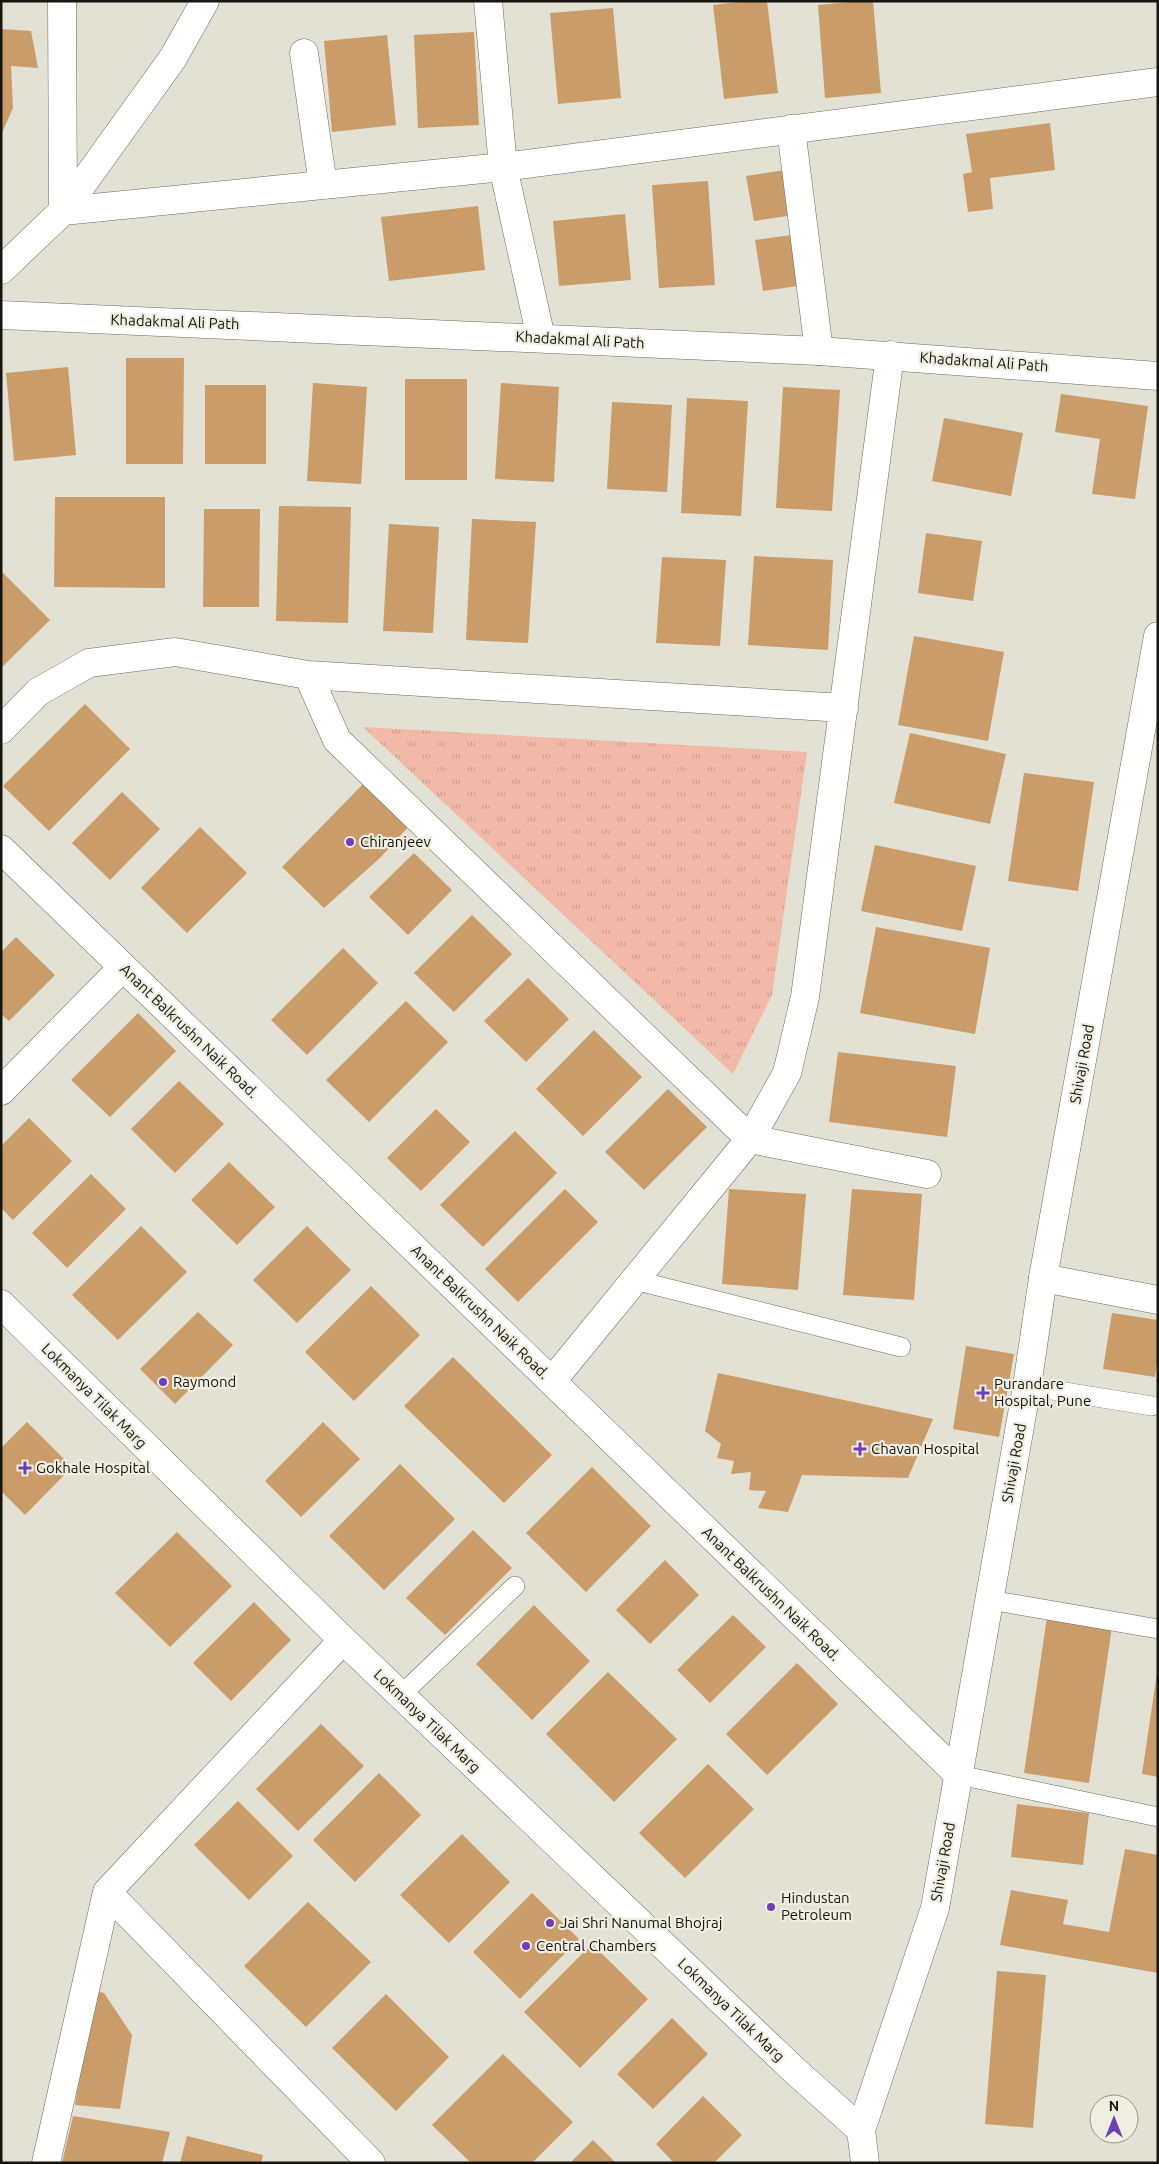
<svg xmlns="http://www.w3.org/2000/svg" width="1159" height="2164" viewBox="0 0 1159 2164" font-family="Ubuntu,sans-serif">
	<defs>
		<pattern id="park-tufts" width="24" height="20" patternUnits="userSpaceOnUse" patternTransform="scale(1.25)"><rect width="24" height="20" fill="#f2b9a8"/><path d="M3 7l-1-3M5 7V3M7 7l1-3M15 17l-1-3M17 17v-4M19 17l1-3" fill="none" stroke="#cf9e90"/></pattern>
	</defs>
	<rect width="100%" height="100%" fill="#e2e1d3"/>
	<path fill="url(#park-tufts)" d="M363 727 807 752 772 995 733 1074Z"/>
	<path fill="#c99c69" d="M747 1H767L778 93 724 99 713 5Z
		M861 1H873L881 93 825 98 818 5Z
		M613 8 621 98 558 104 550 13Z
		M1 29 31 31 38 68 11 66 13 108 1 135Z
		M474 32 479 125 418 128 414 35Z
		M387 35 396 125 332 132 324 41Z
		M1050 123 1055 170 990 178 993 209 968 212 963 174 972 172 966 134Z
		M792 169 800 214 754 221 746 176Z
		M708 181 715 285 659 288 652 185Z
		M478 206 485 270 389 281 381 217Z
		M625 214 631 280 559 286 553 221Z
		M791 235 798 286 763 291 755 240Z
		M126 358H184L183 464H126Z
		M68 367 76 455 14 461 6 373Z
		M405 379H467V480H405Z
		M313 383 367 387 361 484 307 481Z
		M501 383 559 387 554 482 495 479Z
		M205 385H266V464H205Z
		M783 387 840 390 832 511 776 508Z
		M1061 394 1148 406 1135 499 1092 494 1100 439 1055 432Z
		M687 398 748 401 741 516 681 513Z
		M612 402 672 405 667 492 607 489Z
		M944 418 1023 433 1011 496 932 481Z
		M55 497H165V588L54 587Z
		M279 506 351 507 348 623 276 621Z
		M204 509H260L259 607H203Z
		M472 519 536 522 528 643 466 640Z
		M389 524 439 527 433 633 383 631Z
		M926 533 982 541 973 601 918 593Z
		M754 556 833 560 828 650 748 645Z
		M662 557 726 560 720 646 656 643Z
		M1 571 50 620 1 668Z
		M914 636 1004 652 988 741 898 725Z
		M85 704 130 749 49 831 3 786Z
		M910 733 1006 754 990 824 894 803Z
		M1024 773 1094 782 1078 891 1008 881Z
		M366 781 409 826 380 858 324 908 282 867Z
		M122 792 160 829 110 880 72 843Z
		M200 827 247 873 187 933 141 888Z
		M875 845 976 866 962 931 861 911Z
		M414 853 452 890 408 935 369 897Z
		M472 915 512 954 454 1012 414 973Z
		M876 927 990 948 975 1034 860 1013Z
		M16 937 55 975 9 1021 1 1014V952Z
		M343 948 378 983 307 1055 271 1020Z
		M528 978 569 1019 526 1062 484 1021Z
		M406 1001 448 1042 369 1122 326 1080Z
		M138 1013 176 1051 110 1117 71 1080Z
		M594 1030 642 1077 583 1136 536 1089Z
		M838 1052 956 1066 947 1137 829 1122Z
		M179 1081 224 1124 175 1173 131 1129Z
		M668 1089 707 1127 644 1190 605 1152Z
		M436 1109 470 1142 421 1191 387 1158Z
		M29 1118 72 1161 13 1220 1 1208V1146Z
		M515 1131 557 1173 483 1247 440 1205Z
		M229 1162 275 1207 237 1245 191 1200Z
		M91 1174 126 1209 67 1268 32 1233Z
		M565 1189 598 1222 518 1302 485 1269Z
		M729 1189 806 1194 798 1290 722 1284Z
		M852 1189 922 1194 914 1300 843 1295Z
		M141 1226 187 1272 118 1340 72 1295Z
		M307 1226 351 1270 297 1323 253 1280Z
		M371 1286 420 1335 354 1401 305 1352Z
		M198 1312 233 1345 175 1404 140 1369Z
		M1112 1313 1158 1320V1355L1155 1377 1103 1369Z
		M966 1346 1014 1354 999 1437 953 1429Z
		M453 1357 552 1455 504 1503 404 1406Z
		M718 1373 933 1419 908 1478 802 1475 788 1512 758 1508 766 1491 749 1490 751 1472 731 1474 734 1461 717 1458 721 1444 705 1431Z
		M27 1422 72 1467 25 1515 1 1491V1448Z
		M323 1422 360 1459 301 1517 265 1481Z
		M400 1464 455 1519 384 1590 329 1536Z
		M592 1467 651 1526 586 1592 526 1533Z
		M473 1530 512 1568 445 1635 406 1598Z
		M177 1532 232 1586 170 1647 115 1593Z
		M665 1560 699 1595 650 1644 616 1610Z
		M254 1602 291 1640 231 1701 193 1663Z
		M534 1605 590 1661 532 1720 476 1664Z
		M733 1615 766 1647 710 1703 677 1670Z
		M1047 1617 1112 1627 1089 1783 1024 1773Z
		M797 1663 838 1704 767 1775 726 1734Z
		M608 1672 677 1739 614 1802 546 1734Z
		M1157 1673H1158V1777L1142 1774Z
		M321 1724 364 1766 298 1831 256 1789Z
		M708 1764 754 1809 685 1878 639 1833Z
		M379 1773 421 1815 355 1882 313 1840Z
		M238 1801 293 1856 249 1900 194 1845Z
		M1017 1804 1089 1813 1083 1865 1011 1857Z
		M462 1834 510 1882 449 1943 400 1895Z
		M1125 1849 1158 1855V1973L1000 1945 1011 1890 1068 1900 1063 1924 1109 1932Z
		M532 1893 579 1939 520 1999 473 1952Z
		M308 1902 371 1962 306 2027 244 1966Z
		M592 1944 648 1999 580 2068 524 2012Z
		M997 1971 1046 1975 1033 2128 985 2124Z
		M92 1990 104 1993 132 2035 120 2109 75 2105Z
		M386 1994 449 2057 396 2111 332 2048Z
		M672 2018 708 2054 653 2109 617 2074Z
		M503 2054 573 2122 532 2163H471L432 2125Z
		M703 2096 742 2135 714 2163H674L656 2144Z
		M73 2116 170 2132 162 2163H62Z
		M187 2136 263 2155 261 2163H180Z
		M593 2140 616 2163H570Z"/>
	<g fill="none" stroke-linecap="round" stroke-linejoin="round">
		<g stroke="#6c6b5e" stroke-width="20">
			<path id="lane" d="M634 1280 901 1347
				M1027 1386 1152 1406
				M990 1600 1158 1629
				M400 1696 515 1586
				M959 1775 1158 1817"/>
		</g>
		<g stroke="#6c6b5e" stroke-width="29">
			<path id="street" d="M62 1 63 211 503 167 1158 82
				M488 1 503 167 541 338
				M304 53 323 185
				M791 129 819 351
				M1 270 63 211 173 58 205 1
				M308 675 337 740 750 1139 927 1174
				M1 730 38 692 89 663 175 652 308 675 844 708
				M1 849 959 1775
				M1 1091 123 967
				M1043 1278 1158 1300
				M552 1381 750 1139 787 1073 805 997 890 355
				M107 1892 371 2163
				M46 2163 107 1892 343 1640"/>
		</g>
		<g stroke="#6c6b5e" stroke-width="29">
			<path id="secondary" d="M1 315 819 351 1158 376
				M1 1304 343 1640 794 2070 861 2130"/>
		</g>
		<g stroke="#6c6b5e" stroke-width="29">
			<path id="highway" d="M865 2163 861 2130 935 1908 1027 1386 1043 1278 1158 636"/>
		</g>
		<use href="#lane" stroke="#fff" stroke-width="19"/>
		<use href="#street" stroke="#fff" stroke-width="28"/>
		<use href="#secondary" stroke="#fff" stroke-width="28"/>
		<use href="#highway" stroke="#fff" stroke-width="28"/>
	</g>
	<g fill="#703eb5" stroke="#f0eee0" stroke-width="2">
		<circle cx="350" cy="842" r="5"/>
		<circle cx="163" cy="1382" r="5"/>
		<path d="M980.5 1385.5h5v5h5v5h-5v5h-5v-5h-5v-5h5z"/>
		<path d="M857.5 1441.5h5v5h5v5h-5v5h-5v-5h-5v-5h5z"/>
		<path d="M22.5 1460.5h5v5h5v5h-5v5h-5v-5h-5v-5h5z"/>
		<circle cx="771" cy="1907" r="5"/>
		<circle cx="550" cy="1923" r="5"/>
		<circle cx="526" cy="1946" r="5"/>
	</g>
	<g text-anchor="middle" stroke-width="4.5" stroke-linejoin="round" paint-order="stroke">
		<g font-size="15" fill="#161510" stroke="#f0eee0">
			<text transform="translate(175 322) rotate(2)" y="5">Khadakmal Ali Path</text>
			<text transform="translate(580 340) rotate(3)" y="5">Khadakmal Ali Path</text>
			<text transform="translate(984 362) rotate(4)" y="5">Khadakmal Ali Path</text>
			<text transform="translate(189 1031) rotate(44)" y="5">Anant Balkrushn Naik Road.</text>
			<text transform="translate(1082 1064) rotate(-80)" y="5">Shivaji Road</text>
			<text transform="translate(480 1312) rotate(44)" y="5">Anant Balkrushn Naik Road.</text>
			<text transform="translate(94 1396) rotate(45)" y="5">Lokmanya Tilak Marg</text>
			<text transform="translate(1014 1463) rotate(-80)" y="5">Shivaji Road</text>
			<text transform="translate(771 1594) rotate(44)" y="5">Anant Balkrushn Naik Road.</text>
			<text transform="translate(427 1721) rotate(44)" y="5">Lokmanya Tilak Marg</text>
			<text transform="translate(943 1862) rotate(-80)" y="5">Shivaji Road</text>
			<text transform="translate(731 2010) rotate(44)" y="5">Lokmanya Tilak Marg</text>
		</g>
		<g font-size="15" fill="#161510" stroke="#f0eee0" text-anchor="start">
			<text x="360" y="847">Chiranjeev</text>
			<text x="173" y="1387">Raymond</text>
			<text x="994" y="1389">Purandare<tspan x="994" dy="17">Hospital, Pune</tspan></text>
			<text x="871" y="1454">Chavan Hospital</text>
			<text x="36" y="1473">Gokhale Hospital</text>
			<text x="781" y="1903">Hindustan<tspan x="781" dy="17">Petroleum</tspan></text>
			<text x="560" y="1928">Jai Shri Nanumal Bhojraj</text>
			<text x="536" y="1951">Central Chambers</text>
		</g>
	</g>
	<rect width="1159" height="2164" fill="none" stroke="#161510" stroke-width="5"/>
	<g transform="translate(1114 2119)"><circle r="24" fill="#f0eee0" stroke="#99978d"/>
	<path d="M0-4L9 19L0 12L-9 19Z" fill="#703eb5"/>
	<text y="-8" font-size="14" font-weight="bold" text-anchor="middle" fill="#161510">N</text>
	</g>
</svg>
